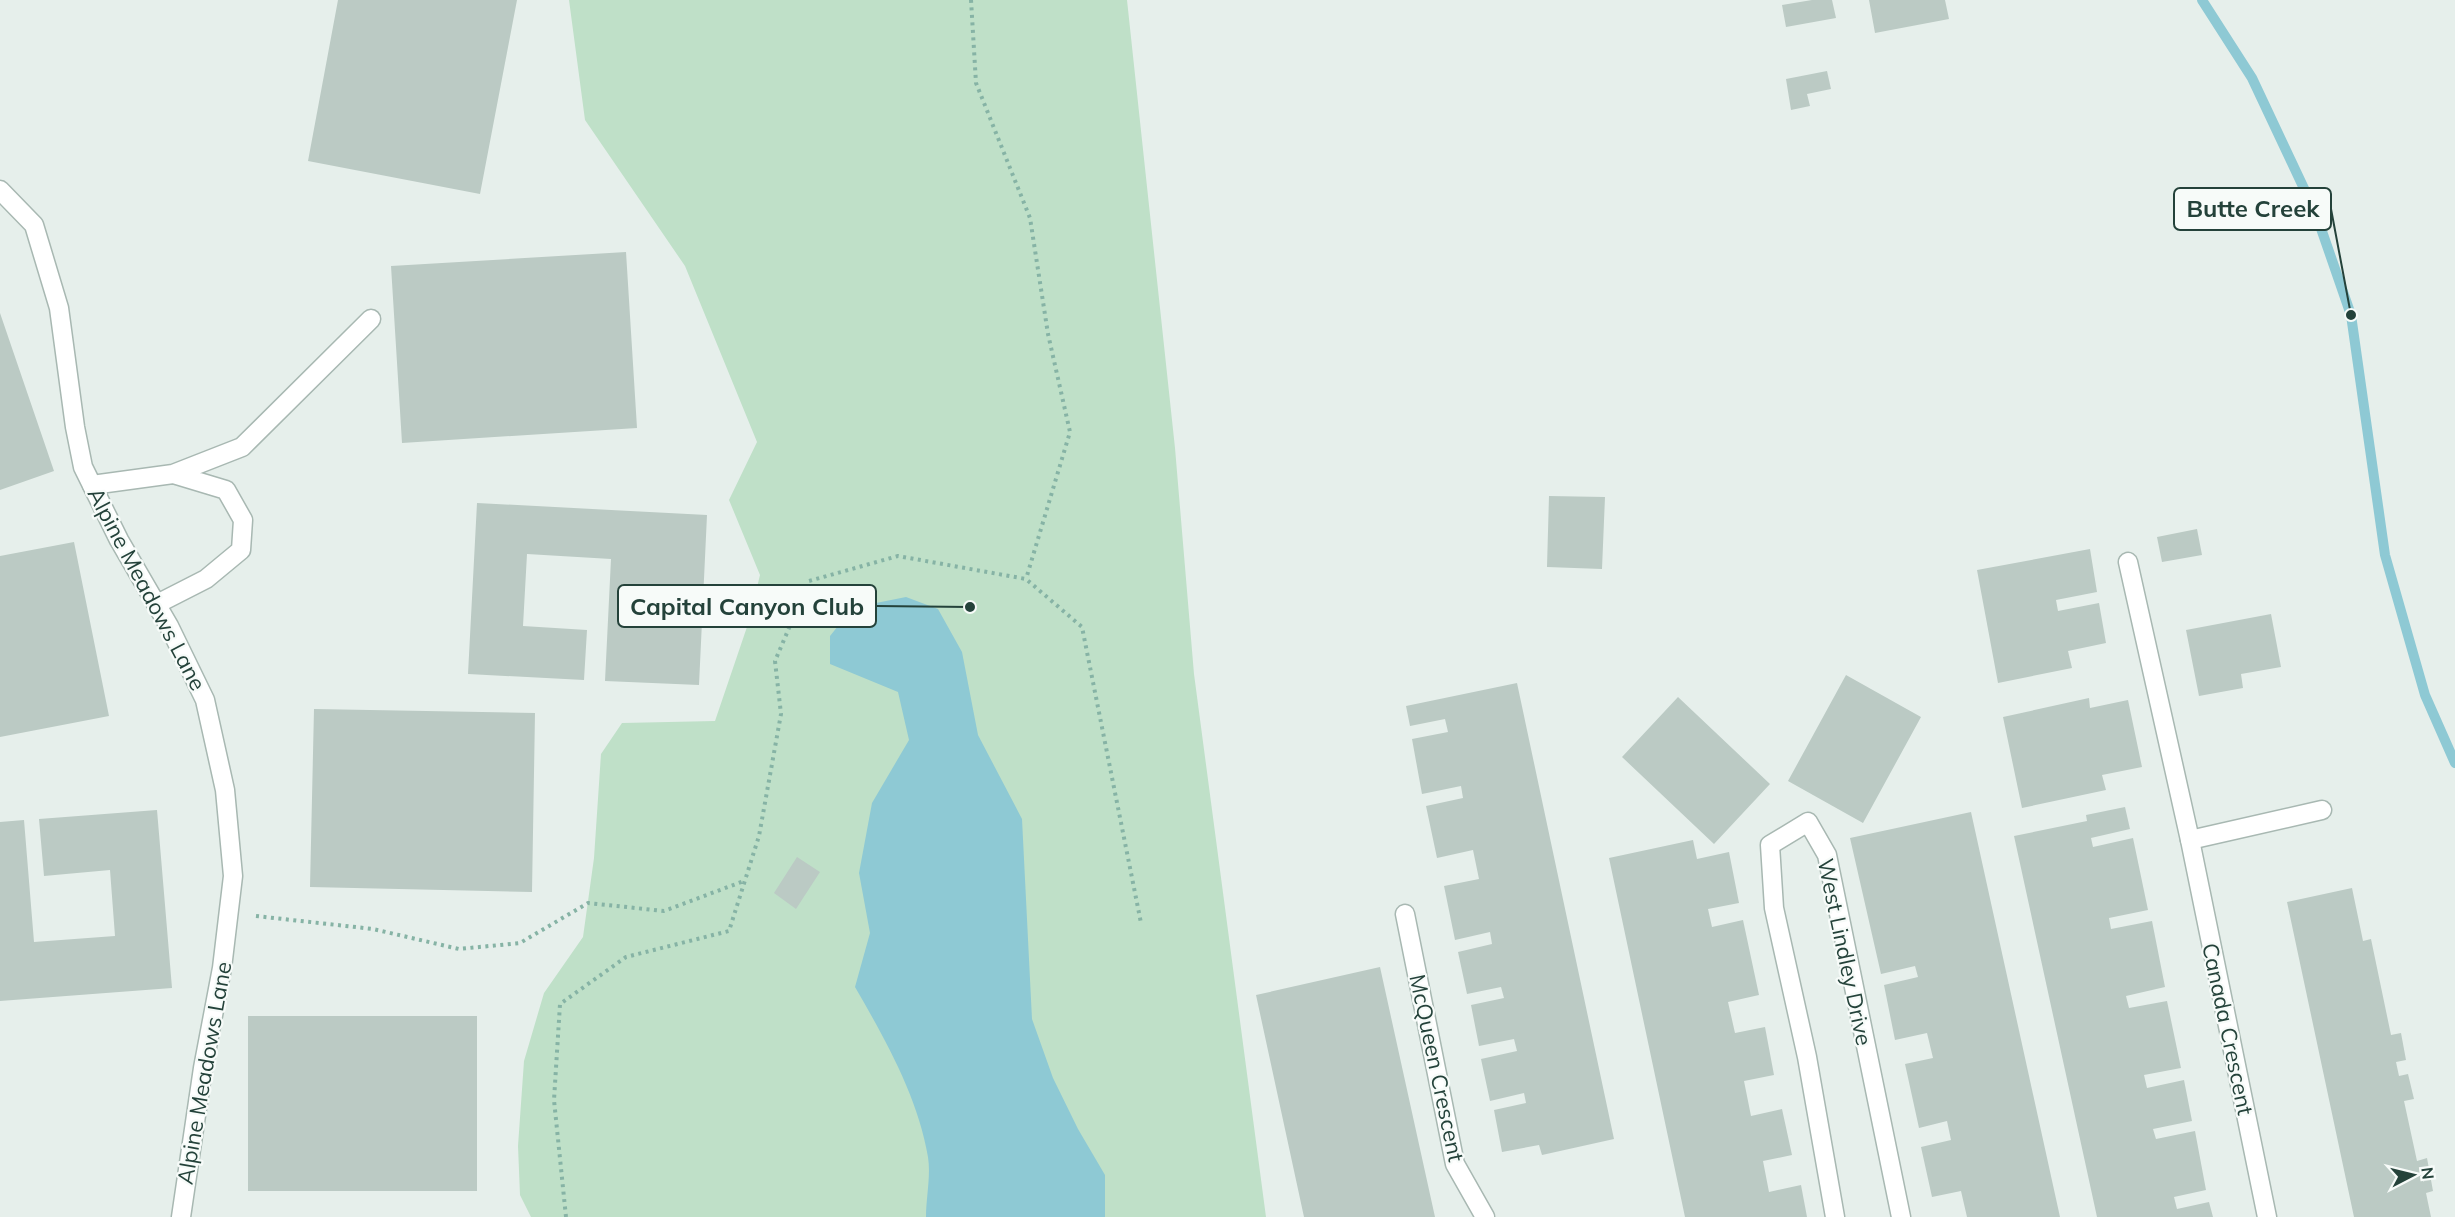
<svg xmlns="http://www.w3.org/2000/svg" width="2455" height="1217" viewBox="0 0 2455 1217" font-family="Mulish,sans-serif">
	<rect width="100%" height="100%" fill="#e6efeb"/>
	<path fill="#bfe0c8" d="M569 0H1127L1175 448 1194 674 1266 1217H531L520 1195 518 1146 524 1061 544 993 583 937 594 858 601 754 622 723 715 721 748 624 760 575 729 500 757 442 685 266 585 120Z"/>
	<path fill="#8ec9d4" d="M906 597 938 609 962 652 978 735 1022 819 1032 1019 1053 1078 1078 1129 1105 1175V1217H926C926 1198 931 1176 928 1157 918 1097 885 1039 855 987L870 933 859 873 872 803 909 740 898 692 830 664V636L850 611 876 603Z"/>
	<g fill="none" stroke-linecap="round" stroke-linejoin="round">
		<path stroke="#8ec9d4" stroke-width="10" d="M2202 0 2252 78 2316 214 2351 315 2385 555 2425 695 2455 763"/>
	</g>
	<path fill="#bbcac4" d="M338 0H517L480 194 308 161Z
		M1812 0H1832L1836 18 1786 27 1782 5Z
		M1869 0H1945L1949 19 1875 33Z
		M1827 71 1831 89 1807 94 1810 106 1791 110 1786 79Z
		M626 252 637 428 402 443 391 266Z
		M0 313 54 471 0 490Z
		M1549 496 1605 497 1602 569 1547 567Z
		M477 503 707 515 699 685 605 681 611 559 527 554 523 626 587 630 584 680 468 674Z
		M2197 529 2202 555 2162 562 2157 537Z
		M74 542 109 716 0 737V556Z
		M2090 549 2097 592 2056 600 2058 611 2099 603 2106 643 2068 651 2072 668 1998 683 1977 570Z
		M2271 614 2281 667 2241 674 2243 688 2199 696 2186 630Z
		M1846 675 1921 717 1863 823 1788 781Z
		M1517 683 1614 1139 1542 1155 1539 1145 1502 1152 1494 1110 1526 1103 1524 1093 1490 1101 1481 1059 1517 1051 1514 1039 1479 1046 1471 1005 1504 998 1501 987 1467 994 1458 952 1492 944 1490 932 1455 940 1444 886 1479 879 1473 850 1437 858 1426 806 1463 798 1461 786 1422 794 1412 739 1448 732 1445 719 1410 726 1406 706Z
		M1678 697 1770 784 1714 844 1622 757Z
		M2089 698 2090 708 2128 700 2142 767 2102 775 2106 790 2022 808 2003 717Z
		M314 709 535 713 532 892 310 887Z
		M2125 807 2130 829 2091 838 2093 847 2133 838 2148 910 2109 918 2111 929 2152 921 2165 987 2126 996 2129 1008 2167 1001 2181 1068 2144 1075 2147 1088 2184 1080 2192 1121 2153 1129 2156 1139 2195 1131 2206 1190 2174 1197 2177 1209 2209 1202 2213 1217H2097L2014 836 2087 821 2086 815Z
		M157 810 172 988 0 1001V822L24 820 34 942 115 936 110 870 44 876 39 819Z
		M1971 812 2060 1217H1967L1961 1191 1932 1197 1921 1147 1951 1140 1947 1121 1919 1128 1905 1064 1933 1058 1927 1033 1895 1040 1884 985 1918 977 1915 966 1881 974 1850 838Z
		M1693 840 1697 859 1729 852 1739 903 1708 909 1712 927 1743 920 1759 995 1728 1002 1735 1033 1765 1027 1774 1075 1744 1081 1751 1116 1782 1109 1792 1155 1763 1161 1769 1192 1801 1185 1807 1217H1685L1609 858Z
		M797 857 820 872 796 909 774 893Z
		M2352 888 2363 941 2371 939 2391 1035 2401 1033 2406 1060 2396 1062 2399 1076 2408 1074 2414 1099 2404 1101 2417 1161 2427 1158 2433 1191 2426 1193 2431 1217H2354L2287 902Z
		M1380 967 1435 1217H1304L1256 995Z
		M248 1016H477V1191H248Z"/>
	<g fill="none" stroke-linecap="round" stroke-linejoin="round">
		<g stroke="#a8b8b2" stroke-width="21">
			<path id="service" d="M92 485 173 474 242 447 371 319
				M2128 562 2190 840 2322 810
				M157 604 206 579 241 550 243 520 226 490 173 474"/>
		</g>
		<g stroke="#a8b8b2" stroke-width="21">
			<path id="minor" d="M0 190 34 225 59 308 75 427 83 467 119 540 169 626 205 700 225 790 233 876 222 968 203 1068 181 1217
				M2190 840 2267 1217
				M1405 914 1455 1164 1485 1217
				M1835 1217 1807 1057 1774 908 1770 845 1808 822 1827 855 1901 1217"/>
		</g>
		<path stroke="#86b3a5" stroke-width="4" stroke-dasharray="3 4.5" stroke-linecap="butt" d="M971 0 976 83 1030 218 1048 334 1070 432 1026 579
			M256 916 373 929 459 949 520 943 588 903 664 911 744 881
			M566 1217 554 1100 560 1004 626 957 729 931 759 836 781 714 775 661 809 581 898 556 1026 579 1082 627 1141 923"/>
		<use href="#service" stroke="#fff" stroke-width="18"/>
		<use href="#minor" stroke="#fff" stroke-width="18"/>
	</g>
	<g text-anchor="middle" stroke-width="4.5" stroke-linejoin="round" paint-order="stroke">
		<g font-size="22" fill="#24423a" stroke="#f7fbf9">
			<text transform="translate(147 589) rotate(62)" y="8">Alpine Meadows Lane</text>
			<text transform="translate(1845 952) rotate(78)" y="8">West Lindley Drive</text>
			<text transform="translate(2228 1029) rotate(78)" y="8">Canada Crescent</text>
			<text transform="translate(1437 1068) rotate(78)" y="8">McQueen Crescent</text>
			<text transform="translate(204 1073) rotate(-80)" y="8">Alpine Meadows Lane</text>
		</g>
	</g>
	<path fill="none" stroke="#24423a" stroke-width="2" d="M2351 315L2331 209M970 607L876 606"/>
	<g fill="#24423a" stroke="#f7fbf9" stroke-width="2">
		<circle cx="2351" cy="315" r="6"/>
		<circle cx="970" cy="607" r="6"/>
	</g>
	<g fill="#f7fbf9" stroke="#24423a" stroke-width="2">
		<rect x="2174" y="188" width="157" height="42" rx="6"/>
		<rect x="618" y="585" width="258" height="42" rx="6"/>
	</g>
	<g font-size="24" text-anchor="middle" font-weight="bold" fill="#24423a">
		<text x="2253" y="217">Butte Creek</text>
		<text x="747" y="615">Capital Canyon Club</text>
	</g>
	<g transform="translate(2413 1175) rotate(83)" stroke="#f7fbf9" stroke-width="4.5" paint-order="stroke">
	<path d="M0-4.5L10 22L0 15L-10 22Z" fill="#24423a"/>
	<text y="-9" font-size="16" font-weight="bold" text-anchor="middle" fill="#24423a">N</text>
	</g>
</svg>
